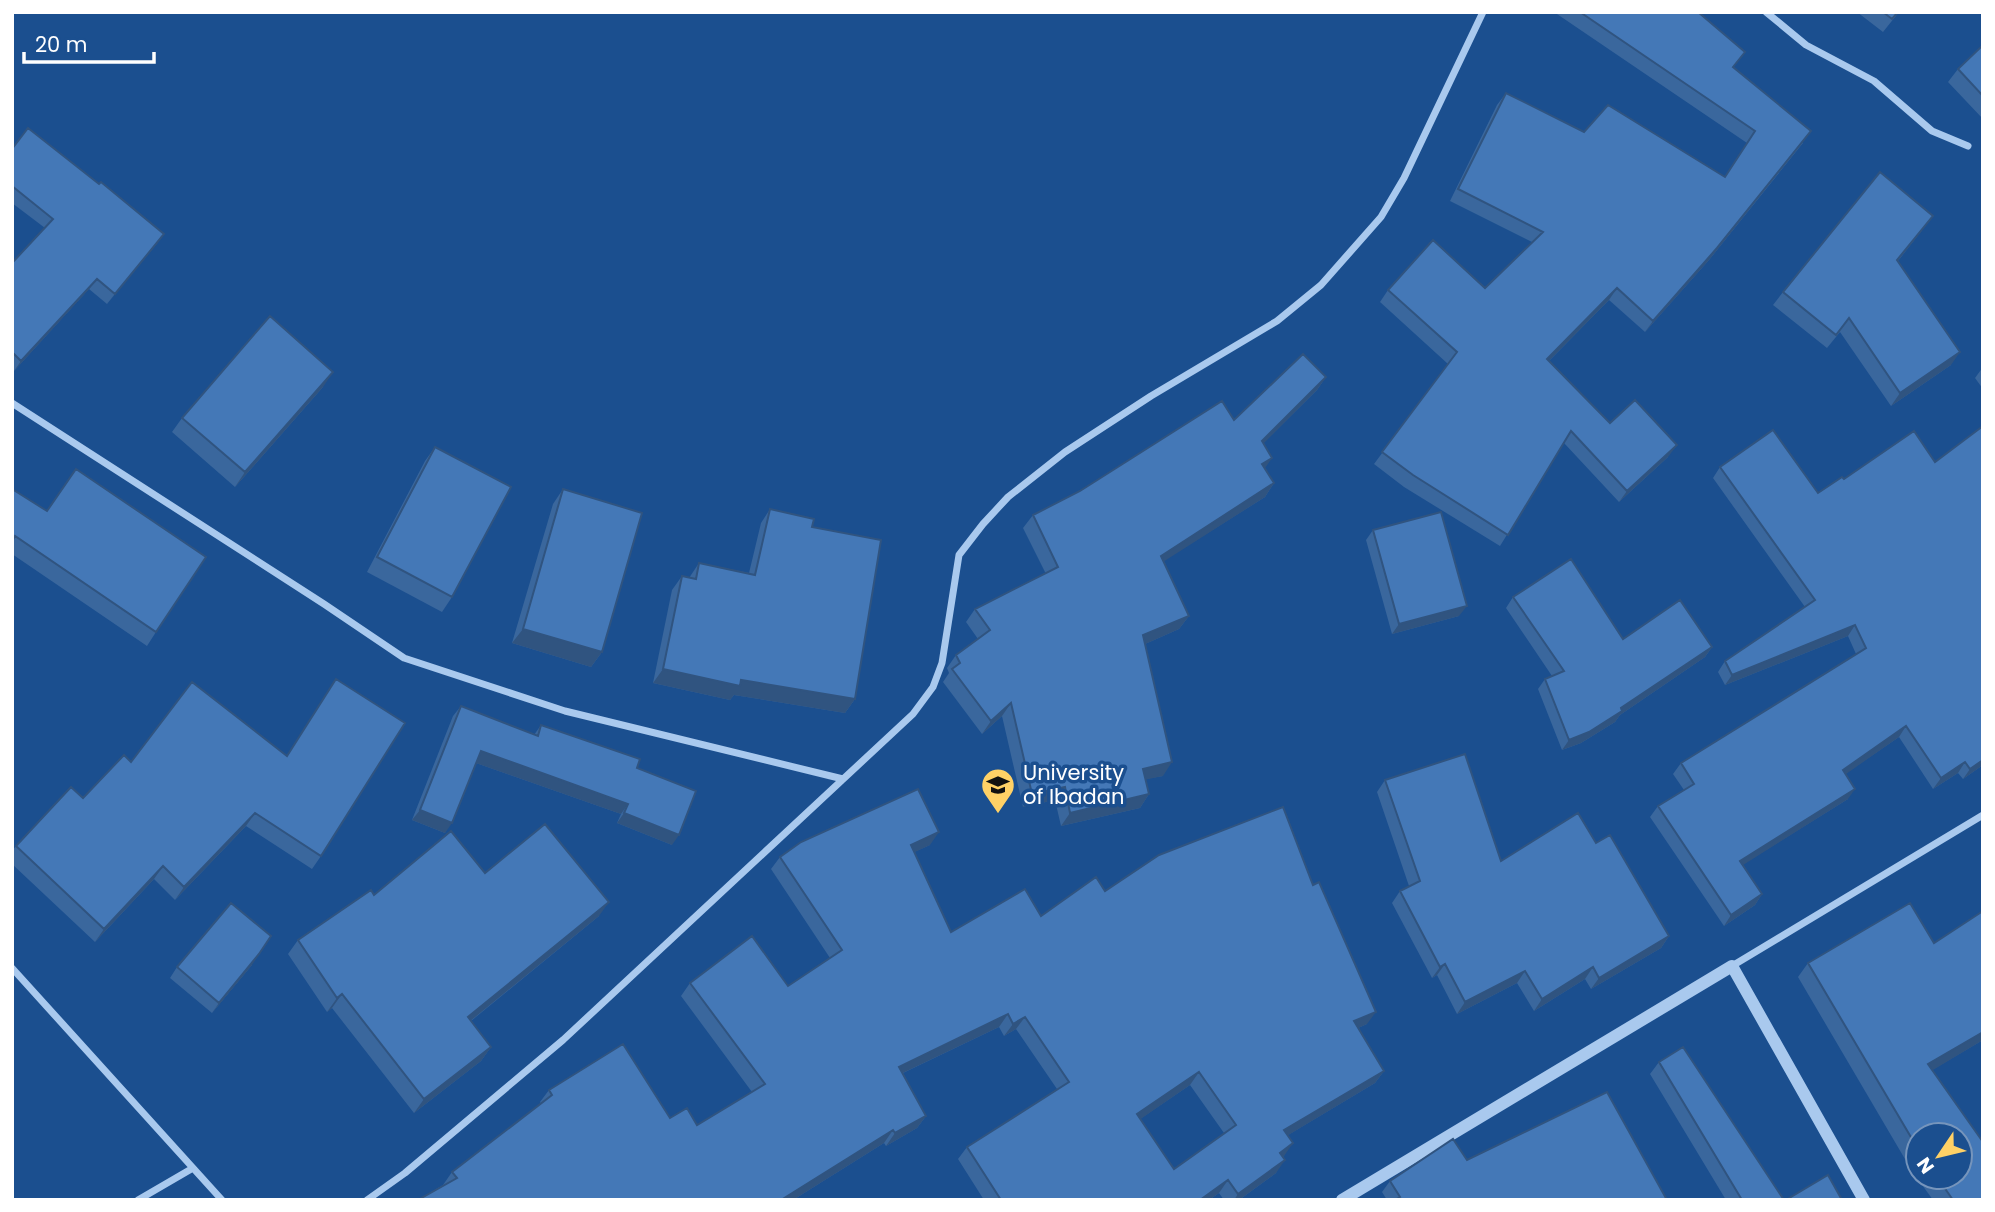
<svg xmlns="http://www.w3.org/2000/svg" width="1995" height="1212" viewBox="0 0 1995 1212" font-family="Poppins,sans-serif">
	<rect width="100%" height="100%" fill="#1b4f8f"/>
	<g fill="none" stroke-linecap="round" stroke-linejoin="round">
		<path stroke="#a9c9ee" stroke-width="7" d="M1766 12 1806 45 1874 81 1932 131 1968 146
			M12 403 324 604 404 658 565 711 843 779
			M1732 966 1983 815
			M12 968 222 1200
			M138 1200 193 1168
			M367 1200 405 1173 563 1040 913 714 933 687 942 663 959 555 983 524 1008 497 1065 452 1151 396 1277 321 1321 285 1381 217 1404 178 1483 12"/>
		<path stroke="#a9c9ee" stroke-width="12" d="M1342 1200 1732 966 1864 1200"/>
	</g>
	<path fill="#3a679d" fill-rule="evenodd" d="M1554 12H1698L1734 67 1803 143 1709 260 1645 332 1609 300 1549 361 1610 423 1668 457 1619 502 1564 443 1500 546 1404 487 1374 464 1448 364 1380 302 1388 290 1485 288 1532 242 1450 201 1497 105 1506 93 1584 132 1725 177 1747 143Z
		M1857 12H1899L1883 32Z
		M1983 45V119L1948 82 1958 69Z
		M12 149 164 234 107 304 89 289 14 371 12 370V263L45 228 12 203Z
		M1923 229 1898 261 1951 365 1891 406 1840 332 1827 348 1773 305 1783 292Z
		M1983 367V389L1975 378Z
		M1326 377 1317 390 1263 443 1265 469 1274 483 1265 497 1163 561 1189 616 1179 629 1145 644 1163 776 1145 779 1149 794 1140 808 1061 826 1055 800 1023 807 1002 716 982 734 943 682 949 673 947 668 956 655 978 639 966 622 975 609 1046 574 1023 528 1033 515Z
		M323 387 235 487 172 432 182 418Z
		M1983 426V765L1963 779 1958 773 1933 789 1899 737 1845 774 1848 799 1742 865 1762 894 1755 905 1724 926 1650 817 1658 806 1684 790 1673 774 1681 763 1856 654 1848 636 1725 685 1718 672 1725 661 1805 607 1713 478 1720 467 1818 493 1844 479 1935 462Z
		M435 447 452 597 442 612 367 572 425 461Z
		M12 489 156 632 147 646 12 554Z
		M563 489 602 652 591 667 512 643 553 504Z
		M770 509 812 527 855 699 845 713 734 695 730 700 653 683 672 590 682 576 689 578 699 563 749 573 761 523Z
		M1373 530 1459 616 1392 634 1366 540Z
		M1513 597 1623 639 1712 647 1705 657 1620 715 1615 722 1581 743 1562 750 1538 689 1545 679 1552 676 1506 608Z
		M336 679 321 856 312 869 246 826 175 900 154 879 95 942 12 864V851L16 846 83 798 287 756Z
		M461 706 534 735 541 725 637 768 672 845 617 823 621 814 476 763 445 833 412 820 453 716Z
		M1385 780 1501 861 1596 843 1669 936 1661 948 1591 989 1585 979 1534 1011 1517 983 1457 1014 1437 975 1432 978 1392 903 1400 891 1409 886 1377 792Z
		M930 845 914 852 951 932 1041 916 1105 891 1367 1024 1358 1028 1384 1071 1375 1083 1288 1135 1284 1156 1283 1157 1276 1173 1239 1200H1224L1219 1193 1209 1200H984L958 1159 967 1147 1057 1089 1016 1029 1004 1036 999 1027 903 1073 926 1116 917 1128 886 1146 884 1143 793 1200H418L443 1185 452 1172 541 1104 540 1102 549 1090 697 1125 752 1092 681 996 690 983 788 986 830 958 771 869 780 857ZM1190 1085 1224 1133 1174 1169 1140 1119Z
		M485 873 599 916 471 1021 491 1047 481 1061 414 1113 332 1008 327 1012 288 954 298 940 374 895Z
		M1808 963 1983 1040 1932 1070 1983 1200H1933L1912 1171 1798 977ZM1918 1135 1960 1177H1918Z
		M252 965 212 1013 170 978 177 967Z
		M1659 1062 1784 1200H1726L1650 1074Z
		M1467 1160 1667 1200H1387L1382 1192 1390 1181Z"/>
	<path fill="#305480" d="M1811 131 1709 260 1645 332 1653 321Z
		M1933 216 1923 229 1888 273 1897 260Z
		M164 234 157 244 107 304 115 294Z
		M97 279 89 289 14 371 21 361Z
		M1617 288 1609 300 1539 371 1547 359Z
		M1960 352 1951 365 1891 406 1900 393Z
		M333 372 323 387 235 487 245 472Z
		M1326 377 1317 390 1253 454 1262 441Z
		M1677 445 1668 457 1619 502 1627 491Z
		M1272 458 1263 471 1262 464Z
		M1274 483 1265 497 1152 569 1161 556Z
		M1467 606 1459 616 1392 634 1399 624Z
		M1189 616 1179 629 1134 649 1143 635Z
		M1855 625 1848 636 1725 685 1732 675Z
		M523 629 602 652 591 667 512 643Z
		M1712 647 1705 657 1620 715 1615 722 1581 743 1562 750 1569 740 1621 708Z
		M663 669 741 680 855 699 845 713 734 695 730 700 653 683Z
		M1011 703 1002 716 982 734 991 721Z
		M1906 726 1899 737 1836 781 1843 770Z
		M481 751 628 804 621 814 473 762Z
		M1983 760V765L1963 779 1970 769Z
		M1172 762 1163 776 1134 782 1143 769Z
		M1965 762 1958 773 1933 789 1941 778Z
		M1065 787 1055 800 1023 807 1032 794Z
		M1855 789 1848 799 1732 872 1740 861Z
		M1149 794 1140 808 1061 826 1070 813Z
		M420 810 452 823 445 833 412 820Z
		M255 813 246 826 175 900 184 887Z
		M624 813 679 835 672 845 617 823Z
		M939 832 930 845 902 858 911 845Z
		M163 866 154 879 95 942 104 929Z
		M1762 894 1755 905 1724 926 1731 915Z
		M609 902 599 916 458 1031 468 1017Z
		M1669 936 1661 948 1591 989 1599 978Z
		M259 954 252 965 212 1013 219 1003Z
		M1445 964 1437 975 1432 978 1440 967Z
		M1593 967 1585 979 1534 1011 1542 999Z
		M1525 971 1517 983 1457 1014 1465 1002Z
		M342 994 332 1008 327 1012 337 998Z
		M1376 1012 1367 1024 1345 1034 1354 1021Z
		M1008 1014 999 1027 890 1079 899 1067Z
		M1025 1017 1016 1029 1004 1036 1013 1024Z
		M1983 1032V1040L1918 1079 1928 1064Z
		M491 1047 481 1061 414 1113 424 1099Z
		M1384 1071 1375 1083 1275 1143 1284 1130Z
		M1199 1072 1190 1085 1129 1127 1137 1114Z
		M926 1116 917 1128 886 1146 895 1133Z
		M893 1130 884 1143 793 1200H781Z
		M1293 1143 1284 1156 1271 1165 1280 1153Z
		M1285 1160 1276 1173 1239 1200H1234L1238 1194Z
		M1228 1180 1219 1193 1209 1200H1200Z"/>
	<path fill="#4478b7" stroke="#305480" stroke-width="2" fill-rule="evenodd" d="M1580 12H1698L1745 52 1733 67 1811 131 1717 248 1653 321 1617 288 1547 359 1610 423 1635 400 1677 445 1627 491 1571 431 1508 535 1413 475 1382 452 1457 352 1388 290 1433 240 1485 288 1543 232 1458 189 1506 93 1584 132 1608 105 1725 177 1755 131Z
		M1883 12H1898L1892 19Z
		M1983 45V96L1958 69Z
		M28 128 99 184 101 182 164 234 115 294 97 279 21 361 12 352V263L53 219 12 186V149Z
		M1880 172 1933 216 1897 260 1960 352 1900 393 1849 318 1836 335 1783 292Z
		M270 316 333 372 245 472 182 418Z
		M1303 354 1326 377 1262 441 1272 458 1262 464 1274 483 1161 556 1189 616 1143 635 1172 762 1143 769 1149 794 1070 813 1065 787 1032 794 1011 703 991 721 952 669 960 663 956 655 990 630 975 609 1058 567 1033 515 1080 491 1222 401 1234 420Z
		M1983 426V760L1970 769 1965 762 1941 778 1906 726 1843 770 1855 789 1740 861 1762 894 1731 915 1658 806 1694 784 1681 763 1866 648 1855 625 1732 675 1725 661 1815 600 1720 467 1773 430 1818 493 1842 477 1844 479 1914 431 1935 462Z
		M435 447 511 487 452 597 377 557Z
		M76 469 206 557 156 632 15 536 12 541V489L47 511Z
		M563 489 642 513 602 652 523 629Z
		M770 509 814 519 812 527 881 540 855 699 741 680 740 686 663 669 682 576 696 579 699 563 755 575Z
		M1441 512 1467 606 1399 624 1373 530Z
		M1571 559 1623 639 1680 600 1712 647 1621 708 1622 711 1589 732 1569 740 1545 679 1564 671 1513 597Z
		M336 679 405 723 321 856 255 813 184 887 163 866 104 929 16 846 71 787 83 798 124 755 131 762 192 682 287 756Z
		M461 706 538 736 541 725 640 759 637 768 696 791 679 835 624 813 628 804 481 751 452 823 420 810Z
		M1465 754 1501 861 1578 813 1596 843 1610 835 1669 936 1599 978 1593 967 1542 999 1525 971 1465 1002 1445 964 1440 967 1400 891 1420 881 1385 780Z
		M918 789 939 832 911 845 951 932 1025 889 1041 916 1096 877 1105 891 1159 855 1283 807 1313 885 1319 882 1376 1012 1354 1021 1384 1071 1284 1130 1293 1143 1280 1153 1285 1160 1238 1194 1228 1180 1200 1200H1001L967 1147 1069 1082 1025 1017 1013 1024 1008 1014 899 1067 926 1116 895 1133 893 1130 781 1200H418L457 1178 452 1172 552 1095 549 1090 623 1044 670 1118 687 1108 697 1125 765 1084 690 983 752 936 788 986 842 950 780 857 801 842ZM1199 1072 1236 1125 1174 1169 1137 1114Z
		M545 824 609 902 468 1017 491 1047 424 1099 342 994 337 998 298 940 371 890 374 895 451 831 485 873Z
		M231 903 271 936 259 954 219 1003 177 967Z
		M1910 903 1934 943 1983 911V1032L1928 1064 1983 1142V1200H1953L1937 1177H1960V1135H1918V1149L1808 963Z
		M1683 1047 1784 1200H1742L1659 1062Z
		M1607 1092 1667 1200H1395L1400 1197 1390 1181 1453 1139 1467 1160Z
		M1828 1175 1842 1200H1786Z"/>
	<defs>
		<g id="university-pin" transform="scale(1.75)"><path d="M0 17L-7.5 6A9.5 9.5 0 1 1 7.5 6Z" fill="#ffd166" stroke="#1b4f8f"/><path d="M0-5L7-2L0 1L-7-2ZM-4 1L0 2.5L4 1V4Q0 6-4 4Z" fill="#111"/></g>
	</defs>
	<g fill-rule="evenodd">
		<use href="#university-pin" x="998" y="785"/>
	</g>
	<g text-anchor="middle" stroke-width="7" stroke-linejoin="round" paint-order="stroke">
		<g font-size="21" fill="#fff" stroke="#1b4f8f" text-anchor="start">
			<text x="1023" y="780">University<tspan x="1023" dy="24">of Ibadan</tspan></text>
		</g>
	</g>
	<rect width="1995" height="1212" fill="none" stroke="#ffffff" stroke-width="28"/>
	<g transform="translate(1939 1156) rotate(235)"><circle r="33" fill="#1b4f8f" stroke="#7695bc" stroke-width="2"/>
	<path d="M0-5L12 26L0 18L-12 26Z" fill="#ffd166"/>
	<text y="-10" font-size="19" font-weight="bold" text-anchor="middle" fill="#ffffff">N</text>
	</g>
	<path d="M24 52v10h130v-10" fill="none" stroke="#ffffff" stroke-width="3.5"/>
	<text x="35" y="52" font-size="21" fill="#ffffff" stroke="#1b4f8f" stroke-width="5" paint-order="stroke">20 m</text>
</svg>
